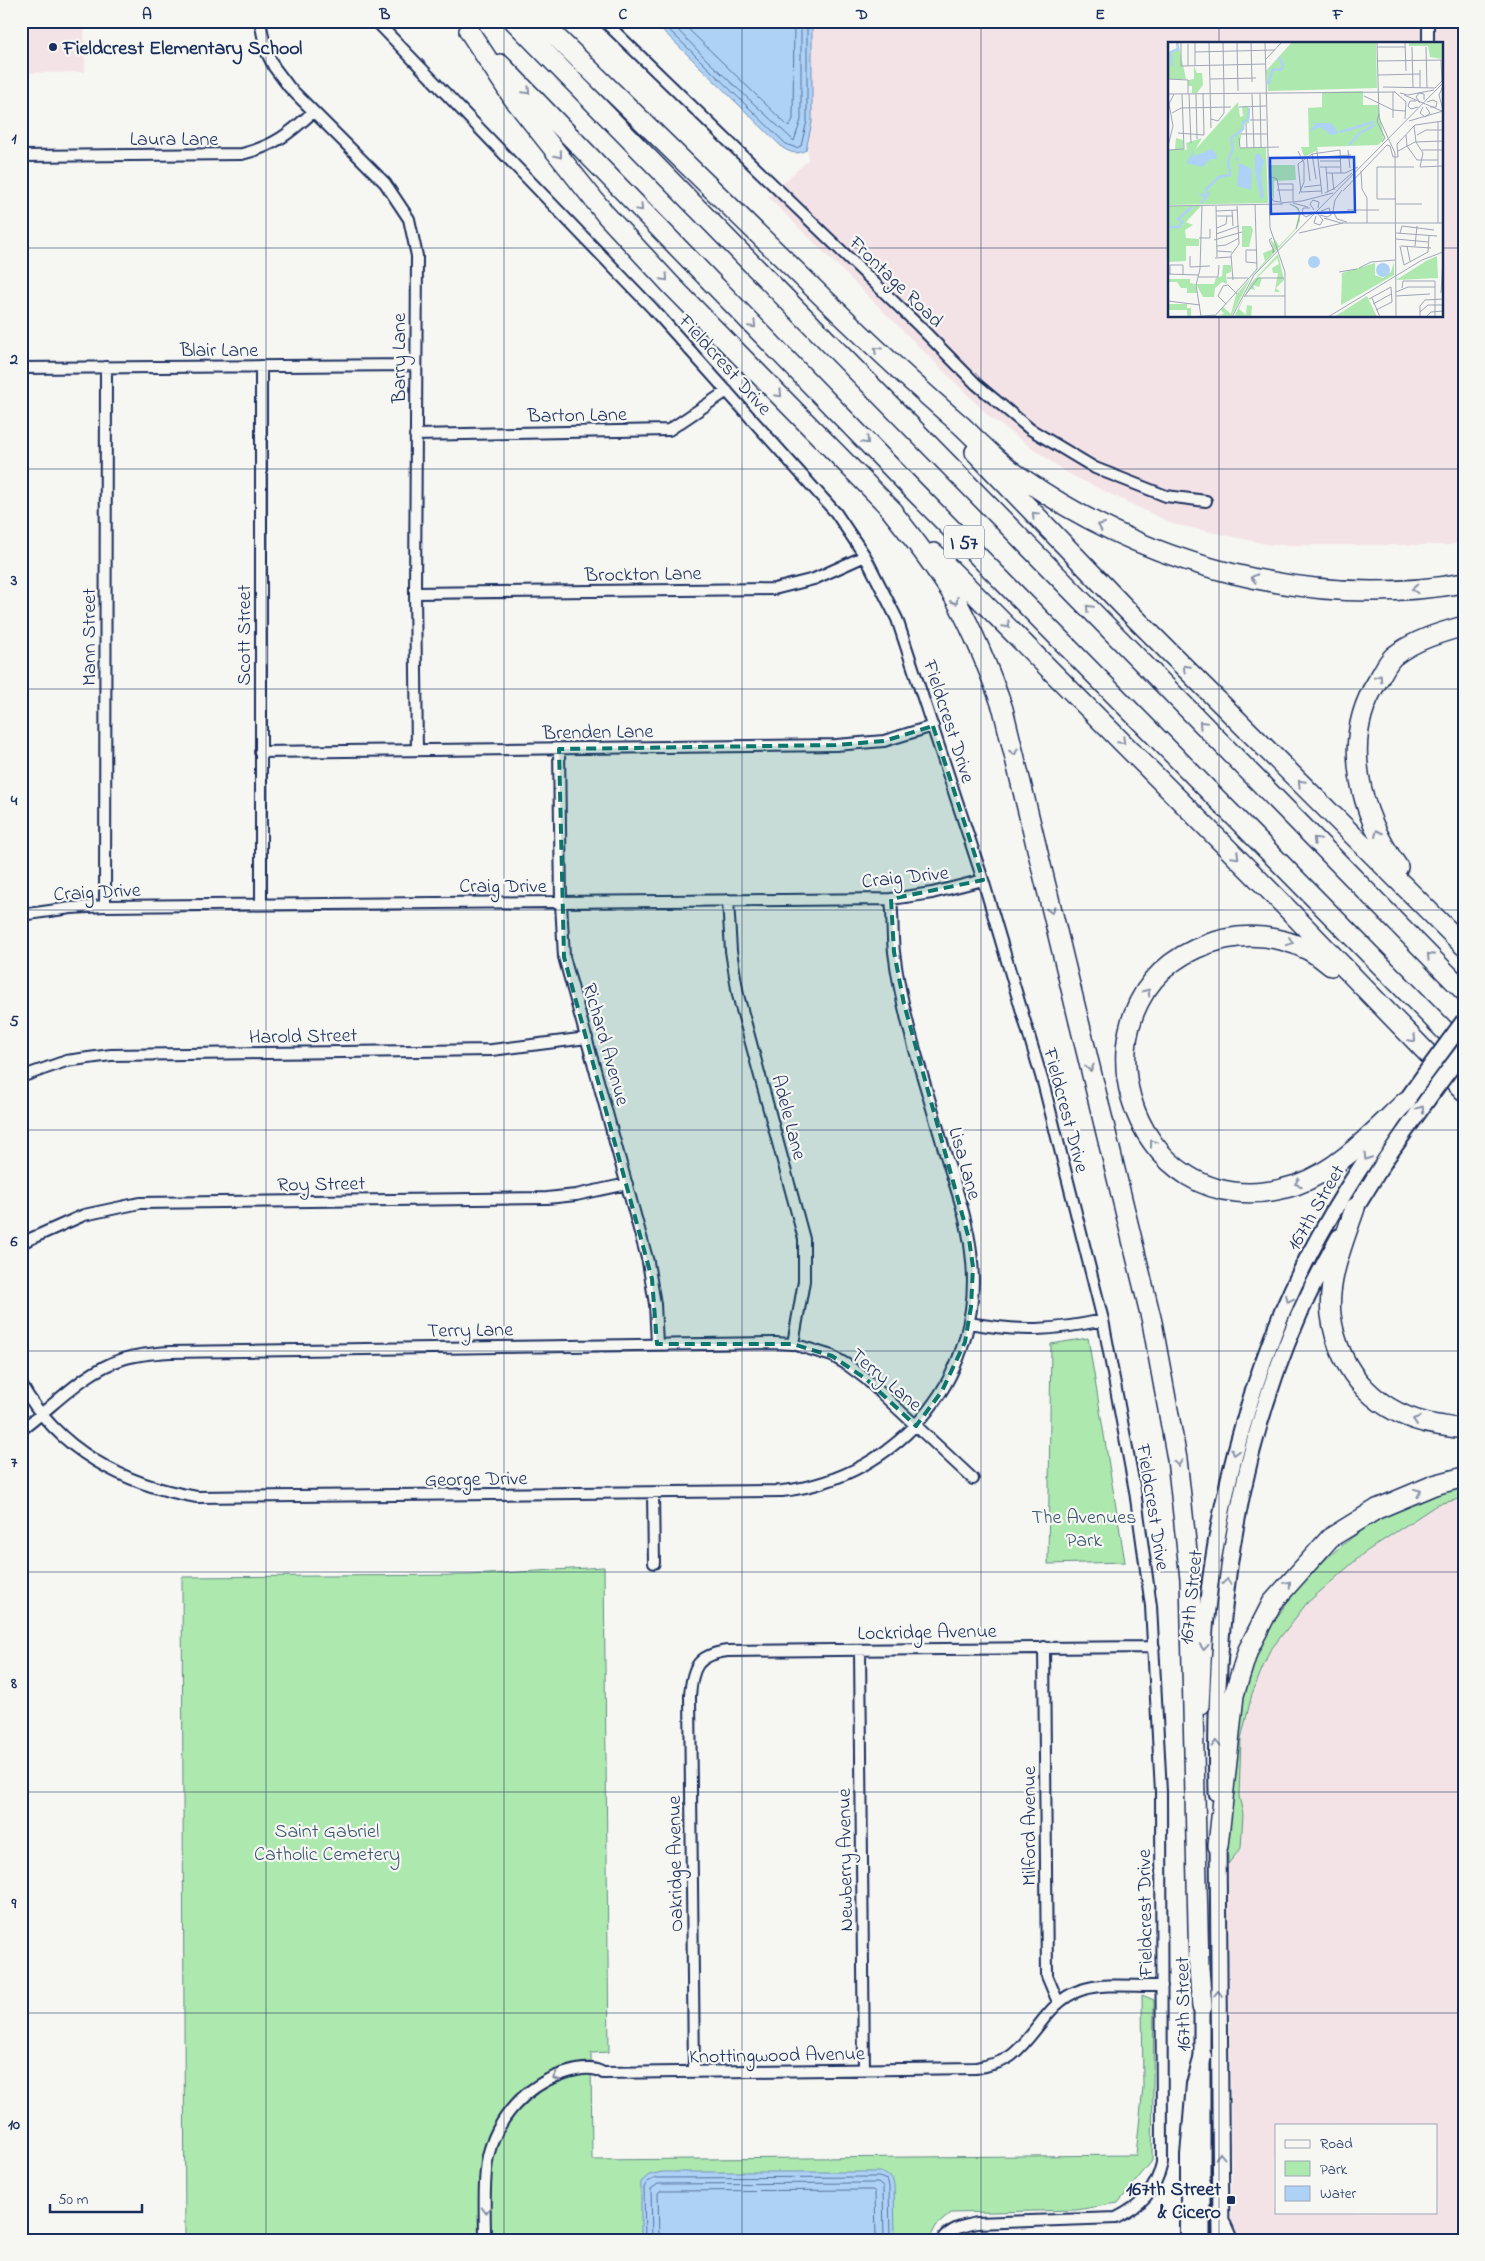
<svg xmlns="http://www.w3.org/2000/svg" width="1485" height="2261" viewBox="0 0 1485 2261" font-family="'Indie Flower',sans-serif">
	<rect width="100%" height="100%" fill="#f6f6f2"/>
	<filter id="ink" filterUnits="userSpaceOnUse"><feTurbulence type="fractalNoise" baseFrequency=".02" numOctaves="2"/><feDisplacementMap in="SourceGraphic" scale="10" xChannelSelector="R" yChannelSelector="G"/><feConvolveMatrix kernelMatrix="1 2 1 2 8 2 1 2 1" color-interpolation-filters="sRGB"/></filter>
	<g filter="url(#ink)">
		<path fill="#f4e3e6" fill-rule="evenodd" d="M21 21H84L85 72 21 73Z
			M811 21H1464V543L1447 545H1271L1173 524 1067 473 992 419 768 197 808 160ZM1169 44H1441V316H1169Z
			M1464 1498V2240H1239L1232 2225 1228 1864 1241 1848 1243 1814 1239 1796 1241 1739 1252 1694 1269 1652 1307 1603 1364 1553 1438 1504ZM1276 2125H1436V2212H1276Z"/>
		<path fill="#ade8ae" stroke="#648c86" d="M1088 1338 1125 1562 1048 1564 1051 1344Z
			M1464 1487V1498L1438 1504 1364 1553 1307 1603 1269 1652 1252 1694 1241 1739 1239 1796 1243 1814 1241 1848 1228 1864C1226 1819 1234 1774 1239 1728 1241 1712 1240 1691 1245 1675 1248 1665 1256 1654 1261 1645 1301 1566 1377 1505 1464 1487Z
			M604 1567 609 2052 591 2053 592 2160 1136 2155 1143 2087 1142 1995 1154 2000 1152 2161 1118 2203 1076 2210 951 2213 936 2226 929 2240H185L182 1577 471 1575Z"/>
		<path fill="#aed2f6" stroke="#7391b9" d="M653 21H812V122L806 150C797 155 791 153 783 148Z
			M662 2172H880L892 2178 894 2185 895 2240H641V2182L649 2175Z"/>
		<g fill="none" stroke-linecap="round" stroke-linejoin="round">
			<path stroke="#56709b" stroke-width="1" d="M660 21 786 144 796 148 801 146 807 121V21
				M669 21 708 61 794 141 801 120V21
				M680 21 789 127 793 119 794 21
				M645 2240 644 2188 647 2182 656 2178 879 2177 887 2180 889 2186 890 2240
				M652 2240 651 2189 658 2184 878 2183 883 2187 884 2240
				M659 2240 658 2193 660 2191 873 2190 875 2192 876 2240"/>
			<g stroke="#1b2f5e" stroke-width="14">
				<path id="street" d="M260 21 266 51 274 67 289 87 385 183 409 219 417 256 415 593 417 750
					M376 21 653 309 836 513 865 556 897 619 983 880 1044 1086 1103 1320 1135 1491 1151 1606 1161 1792 1162 2163C1156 2190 1141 2206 1116 2218L977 2223C963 2226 951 2228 942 2240
					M604 21 919 326 976 384 1030 429 1095 468 1166 496 1206 501
					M1428 44V21
					M21 156 242 154C274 146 289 134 313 112
					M21 368 416 365
					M415 435 669 430 727 391
					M415 593 774 589 814 579 865 556
					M559 749 561 903 564 957 648 1262 655 1304 657 1344
					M260 752 836 745 884 741 933 726
					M728 900 731 951 738 995 804 1239V1281L793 1344
					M261 904V366
					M105 906 106 367
					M21 915 71 908 105 906 891 899 932 893 983 880
					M21 1077 66 1061 111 1055 492 1050 587 1038
					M21 1243 84 1215 140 1203 547 1198 576 1195 627 1184
					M969 1323C1020 1332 1053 1331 1103 1320
					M21 1384C58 1450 124 1485 197 1497L782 1491C901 1477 987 1373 971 1252 967 1216 953 1180 943 1146 925 1082 902 1017 894 952 892 934 893 916 891 899
					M21 1430C54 1406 84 1371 123 1359 139 1354 154 1353 170 1352L775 1343 793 1344 832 1356 846 1364 866 1379 973 1479
					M653 1493 654 1563
					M1044 1647 1047 1976 1058 2002
					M860 1650 864 2070
					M694 2072 690 1696C692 1668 697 1655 727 1651L1154 1647
					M485 2240C485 2213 483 2182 488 2156 497 2118 526 2086 562 2074 574 2070 592 2065 603 2073L976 2068C989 2065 1002 2063 1012 2055 1037 2035 1049 2000 1081 1990 1106 1982 1137 1987 1162 1986"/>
			</g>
			<g stroke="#1b2f5e" stroke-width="19">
				<path id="secondary" d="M1350 1217 1387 1157 1437 1086
					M1201 1706C1203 1674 1203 1641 1207 1609 1218 1506 1244 1405 1283 1310 1319 1225 1372 1148 1425 1074
					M1217 1793C1213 1632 1233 1464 1299 1315 1311 1288 1325 1262 1339 1237
					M1218 1836 1221 2236
					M1202 1997V2240"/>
			</g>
			<g stroke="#1b2f5e" stroke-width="20">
				<path id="primary" d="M1222 2224 1229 2240
					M1189 2240V2155L1195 2084 1203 2056"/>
			</g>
			<g stroke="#1b2f5e" stroke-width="22">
				<path id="highway" d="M514 21 1464 991
					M540 21C626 106 713 190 800 275 853 327 906 378 962 426 981 444 1000 464 1022 478 1148 566 1311 610 1464 583
					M469 31 513 98 606 215 672 286 894 512
					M500 64 915 492 1464 1050
					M975 452 1126 609 1464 946
					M886 504C911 535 935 566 956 600 975 635 990 672 1003 709L1152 1322 1177 1459 1190 1579 1199 1969 1202 2007
					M934 553 1276 897 1464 1091
					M1398 867C1360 814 1340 740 1377 682 1382 674 1387 662 1394 656 1415 640 1439 633 1464 626
					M1331 966C1303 941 1262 931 1225 939 1052 979 1124 1241 1296 1185 1339 1170 1373 1132 1406 1101
					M1355 1208C1344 1241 1327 1280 1331 1315 1339 1375 1379 1415 1437 1425 1446 1426 1455 1429 1464 1428
					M1218 1846 1234 1695 1248 1650 1272 1603 1330 1538 1377 1509 1434 1485 1464 1477"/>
			</g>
			<use href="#street" stroke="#f6f6f2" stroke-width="10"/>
			<use href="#secondary" stroke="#f6f6f2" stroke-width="15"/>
			<use href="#primary" stroke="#f6f6f2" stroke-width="16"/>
			<use href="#highway" stroke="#f6f6f2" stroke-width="19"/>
			<g stroke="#1b2f5e" stroke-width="19" stroke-linecap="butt">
				<path id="secondary-bridge" d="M1425 1074 1464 1021
					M1437 1086 1464 1050"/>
			</g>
			<use href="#secondary-bridge" stroke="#f6f6f2" stroke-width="15"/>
		</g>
		<defs><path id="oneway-chevron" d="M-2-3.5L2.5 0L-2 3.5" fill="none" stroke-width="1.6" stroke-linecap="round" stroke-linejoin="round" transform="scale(1.25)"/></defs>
		<g stroke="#8892a8">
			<use href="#oneway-chevron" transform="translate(527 91) rotate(46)"/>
			<use href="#oneway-chevron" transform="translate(559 155) rotate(51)"/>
			<use href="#oneway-chevron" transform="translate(640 208) rotate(46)"/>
			<use href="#oneway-chevron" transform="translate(665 278) rotate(47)"/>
			<use href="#oneway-chevron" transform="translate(753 325) rotate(46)"/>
			<use href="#oneway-chevron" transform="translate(877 350) rotate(-136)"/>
			<use href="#oneway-chevron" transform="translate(779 394) rotate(46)"/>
			<use href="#oneway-chevron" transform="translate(866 441) rotate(46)"/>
			<use href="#oneway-chevron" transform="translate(1035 515) rotate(-134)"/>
			<use href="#oneway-chevron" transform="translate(1101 526) rotate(-156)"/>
			<use href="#oneway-chevron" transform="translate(1254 578) rotate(-168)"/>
			<use href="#oneway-chevron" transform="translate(1415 589) rotate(178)"/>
			<use href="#oneway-chevron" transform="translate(955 601) rotate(60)"/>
			<use href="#oneway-chevron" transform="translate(1089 608) rotate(-134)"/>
			<use href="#oneway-chevron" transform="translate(1007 625) rotate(45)"/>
			<use href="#oneway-chevron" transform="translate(1186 668) rotate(-135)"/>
			<use href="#oneway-chevron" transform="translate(1379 678) rotate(-57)"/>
			<use href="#oneway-chevron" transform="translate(1202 724) rotate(-134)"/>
			<use href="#oneway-chevron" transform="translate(1122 741) rotate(45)"/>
			<use href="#oneway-chevron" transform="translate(1014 752) rotate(76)"/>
			<use href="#oneway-chevron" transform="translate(1301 783) rotate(-135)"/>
			<use href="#oneway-chevron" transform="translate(1378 833) rotate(-115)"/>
			<use href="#oneway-chevron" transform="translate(1316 840) rotate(-134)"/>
			<use href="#oneway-chevron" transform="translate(1236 856) rotate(45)"/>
			<use href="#oneway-chevron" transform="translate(1051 910) rotate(76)"/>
			<use href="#oneway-chevron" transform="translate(1290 942) rotate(19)"/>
			<use href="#oneway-chevron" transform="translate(1430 956) rotate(-134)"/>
			<use href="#oneway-chevron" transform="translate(1147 992) rotate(-55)"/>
			<use href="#oneway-chevron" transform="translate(1413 1039) rotate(46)"/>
			<use href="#oneway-chevron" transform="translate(1090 1068) rotate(76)"/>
			<use href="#oneway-chevron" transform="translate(1421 1109) rotate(-54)"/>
			<use href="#oneway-chevron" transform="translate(1153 1143) rotate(-127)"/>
			<use href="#oneway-chevron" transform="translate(1367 1157) rotate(122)"/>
			<use href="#oneway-chevron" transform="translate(1298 1183) rotate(160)"/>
			<use href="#oneway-chevron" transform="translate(1289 1299) rotate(116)"/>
			<use href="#oneway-chevron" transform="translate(1416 1420) rotate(-162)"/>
			<use href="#oneway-chevron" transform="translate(1235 1452) rotate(105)"/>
			<use href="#oneway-chevron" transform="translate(1178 1463) rotate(82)"/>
			<use href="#oneway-chevron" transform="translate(1418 1492) rotate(-22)"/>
			<use href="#oneway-chevron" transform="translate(1227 1582) rotate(-82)"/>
			<use href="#oneway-chevron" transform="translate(1288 1584) rotate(-50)"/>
			<use href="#oneway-chevron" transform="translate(1204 1647) rotate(94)"/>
			<use href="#oneway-chevron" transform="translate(1216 1744) rotate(-91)"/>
			<use href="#oneway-chevron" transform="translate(1218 1994) rotate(-90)"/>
			<use href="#oneway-chevron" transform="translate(556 2077) rotate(156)"/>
			<use href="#oneway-chevron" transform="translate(1220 2156) rotate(-91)"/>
			<use href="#oneway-chevron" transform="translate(486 2210) rotate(92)"/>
		</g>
	</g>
	<path fill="#0f766e" fill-opacity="0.2" stroke="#0f766e" stroke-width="4" stroke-dasharray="10 6" stroke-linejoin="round" d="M933 726 983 880 891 899 894 952 904 1004 969 1239 973 1267 971 1307 965 1342 942 1391 916 1426 866 1379 832 1356 793 1344H657L652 1279 564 957 559 749 836 745 884 741Z"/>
	<path fill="none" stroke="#1b2f5e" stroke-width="1" stroke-opacity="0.55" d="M266 21V2240M504 21V2240M742 21V2240M981 21V2240M1219 21V44M21 248H1169M1441 248H1464M1219 316V2240M21 469H1464M21 689H1464M21 910H1464M21 1130H1464M21 1351H1464M21 1572H1464M21 1792H1464M21 2013H1464"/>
	<g fill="#1b2f5e" stroke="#f6f6f2" stroke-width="2">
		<circle cx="53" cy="47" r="5"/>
		<rect x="1226" y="2195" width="10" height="10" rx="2.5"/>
	</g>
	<g text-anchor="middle" stroke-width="4.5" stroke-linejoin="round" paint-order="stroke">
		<rect fill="#f6f6f2" stroke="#5d6b8a" stroke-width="1" x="944" y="525.5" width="40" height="33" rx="4"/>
		<g font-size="19" font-weight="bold" fill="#1b2f5e">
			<text x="964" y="549">I 57</text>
		</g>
		<g font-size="20" font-weight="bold" fill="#1b2f5e" stroke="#f6f6f2" text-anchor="start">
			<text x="63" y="54">Fieldcrest Elementary School</text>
			<text x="1221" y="2195" text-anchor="end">167th Street<tspan x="1221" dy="23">&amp; Cicero</tspan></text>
		</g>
		<g font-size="20" fill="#1b2f5e" stroke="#f6f6f2">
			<text x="174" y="145">Laura Lane</text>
			<text transform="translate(897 281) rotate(44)" y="7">Frontage Road</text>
			<text x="219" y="356">Blair Lane</text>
			<text transform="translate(398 358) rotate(-90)" y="7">Barry Lane</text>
			<text transform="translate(726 364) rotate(48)" y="7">Fieldcrest Drive</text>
			<text transform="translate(577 414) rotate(-1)" y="7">Barton Lane</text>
			<text transform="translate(643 573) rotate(-1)" y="7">Brockton Lane</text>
			<text transform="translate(243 635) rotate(-90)" y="7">Scott Street</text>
			<text transform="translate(88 637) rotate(-90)" y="7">Mann Street</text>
			<text transform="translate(950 721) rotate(72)" y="7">Fieldcrest Drive</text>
			<text transform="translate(598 731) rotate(-1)" y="7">Brenden Lane</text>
			<text transform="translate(905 876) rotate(-6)" y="7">Craig Drive</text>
			<text x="503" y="892">Craig Drive</text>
			<text transform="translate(97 891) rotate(-3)" y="7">Craig Drive</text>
			<text transform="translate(303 1035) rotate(-1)" y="7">Harold Street</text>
			<text transform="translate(607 1044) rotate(74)" y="7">Richard Avenue</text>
			<text transform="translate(1067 1110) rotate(75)" y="7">Fieldcrest Drive</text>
			<text transform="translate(790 1117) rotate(75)" y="7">Adele Lane</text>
			<text transform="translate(966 1163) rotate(74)" y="7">Lisa Lane</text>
			<text transform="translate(321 1183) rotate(-1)" y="7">Roy Street</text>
			<text transform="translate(1315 1207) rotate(-60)" y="7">167th Street</text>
			<text transform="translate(470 1329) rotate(-1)" y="7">Terry Lane</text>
			<text transform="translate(887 1379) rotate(40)" y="7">Terry Lane</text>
			<text transform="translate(476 1478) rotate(-1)" y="7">George Drive</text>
			<text transform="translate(1154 1507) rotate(81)" y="7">Fieldcrest Drive</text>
			<text transform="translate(1190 1597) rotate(-84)" y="7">167th Street</text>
			<text transform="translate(927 1631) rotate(-1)" y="7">Lockridge Avenue</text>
			<text transform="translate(1028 1826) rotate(-90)" y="7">Milford Avenue</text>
			<text transform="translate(844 1860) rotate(-91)" y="7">Newberry Avenue</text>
			<text transform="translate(674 1864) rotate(-91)" y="7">Oakridge Avenue</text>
			<text transform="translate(1144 1913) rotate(-91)" y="7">Fieldcrest Drive</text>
			<text transform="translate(1182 2004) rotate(-91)" y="7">167th Street</text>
			<text transform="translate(777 2054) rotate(-1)" y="7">Knottingwood Avenue</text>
		</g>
		<g font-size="20" fill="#38546e" stroke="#f6f6f2">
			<text x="1084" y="1523">The Avenues<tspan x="1084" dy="23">Park</tspan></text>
			<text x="327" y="1837">Saint Gabriel<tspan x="327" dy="23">Catholic Cemetery</tspan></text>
		</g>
	</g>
	<g transform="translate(1168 42)">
		<rect width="275" height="275" fill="#f6f6f2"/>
		<path d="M10 0 18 37H0V10L9 7ZM124 0H208L209 46 100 49 98 29ZM241 0H275V17L262 15 260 4H241ZM26 24 29 31H34L35 43 29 51H24V44H20V38L26 37ZM195 49V63H210L216 97 210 103 149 105 150 108 136 115 133 105H141L140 66 154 65V50ZM70 60 72 75 75 74 74 65 84 62 78 64 82 67 81 81 75 83 71 106H98L100 161 0 163V108H7L8 96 15 98V107L19 108 18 101 34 96 27 108ZM101 123H127L128 138 106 139V158L102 151ZM117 162H123L126 163 130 167 132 173V179L129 186 82 237 63 275 49 273 56 272 53 268 55 265 63 272 68 253 97 219 95 211 105 207 102 197 107 202 106 196 111 204 128 186 131 170 125 163ZM0 164H33L18 180 25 183 17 188 18 196 31 197V204H18V219L0 220ZM74 184H83L85 188 81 205H74ZM110 212 116 238 108 246 112 250H107L106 254 110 231H105L104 226 111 222 109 216 89 236H94L91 245 85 243 87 248 82 247 76 256 71 267 78 273 79 263 84 264 83 275H66L83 241ZM269 214 270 236 228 238 258 219ZM226 220V233L173 263 174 231 207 221V233L215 236 223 230ZM55 223H63V230L58 232 59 242 54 240 47 246 46 255H35L28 242H46L48 236 54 234ZM0 237H22V241L27 242 29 251H19V246H13L9 240H0ZM199 254 209 275H166ZM0 262H19V266H23V275H19V268H0Z" fill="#ade8ae"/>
		<path d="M144 78 147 81H163L171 91 163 93 152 85 141 90 147 82ZM27 107 25 115 43 107 48 111 49 117H43L34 125 18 121ZM91 111 96 119 93 132 96 155 93 157 87 130V113ZM70 114 71 121 84 127 83 148 69 144 71 119 67 118ZM140 220a6 6 0 1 1 12 0a6 6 0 1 1-12 0ZM208 228a7 7 0 1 1 14 0a7 7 0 1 1-14 0Z" fill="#aed2f6"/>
		<path fill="none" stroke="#aed2f6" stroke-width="2.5" d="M4 24 3 10 10 7 9 0M100 42 105 27 113 28 115 24 111 15M172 90 206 80M181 103 192 91 207 83M33 161 38 155 34 153 40 152 38 147 51 135 62 133 60 119 65 107 63 96 75 87V80L80 78 81 66M0 185H11L14 180 10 177 24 165"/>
		<path fill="none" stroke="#9ea6b7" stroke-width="1" d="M13 0V24L97 22M27 0V23M41 0 43 86M55 0 56 51M69 0 70 49M83 0 84 40M97 0 102 186 117 230V275M209 0 211 76 227 111 228 275M237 0 238 29M209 5H237M244 5 245 46M258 5 259 46M27 10 107 8M98 17 114 0M273 18 274 39M210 19 275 18M20 24V2M252 28V46M210 33 252 32M0 37 20 38V51M42 37 88 36M275 44 271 53 275 68M215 45 267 46 275 38M226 49 238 60 237 77M225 50V76M92 51 93 106M232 51 240 53 266 48M0 52 227 50M21 52 23 101M28 52 29 97M84 52 86 106M236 53 274 69M196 54 225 68 237 69M248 59H242L240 64 243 67 250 65M259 60 265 58 269 60 268 65H262M252 61 248 55 251 51 256 52V58M71 65 98 64M255 65 252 71 257 75 262 71 258 65M4 71 13 66 63 65M211 72 209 79 217 96 214 100M43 77 50 79 56 71V51M82 78H98M241 79 275 69M78 82 79 106M246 84 248 100 255 111 252 125 275 124M10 91 36 93 35 51M73 92H99M238 93 239 104 249 118H270M249 93 258 88H275M71 96 72 106 111 105M0 104 5 84 1 62 6 52M0 108 16 107 14 52M180 108 182 126M254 108H275M130 109 136 121V140L131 152M149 109 154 152M230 109 247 100 275 99M144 112 148 137M139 114 142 139M151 115 183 113M152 119H172M152 125H172M158 125 160 150M193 129 194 147 199 156V181M158 131H177L190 125M164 131 166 148M101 134 109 137 113 160M109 142H125V159M136 145 153 143M109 148H125M174 148 167 158 165 169 169 177 179 180M175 149 219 103 222 104 225 115H230L229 102 247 83 275 79M133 150 130 122 144 112 172 108 173 131M133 150 153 149M102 151 105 159 112 160M157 151 167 146 184 131M228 157H209V125H246M112 161 134 159 165 151M125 161 140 165M122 162 130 166 132 172 128 187M228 162H254M0 164 115 162M48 164 49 215M142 166H135L134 172 138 175 144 172M64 168 65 184M146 168 142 162 145 158 151 160 150 166M179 168H211M48 169 70 168M152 173 159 175 163 173 161 166 153 169M49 174H65M148 174 146 181 152 183 155 178 150 172M156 176 173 181H275M270 181V79M49 186 58 182 59 174M131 191 175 181M228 191 269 194M232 191 234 184 266 188M48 192 71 184M31 196H42V187M104 196 101 198 106 209 105 211V207M228 197 260 200M46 198 74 190M49 204 58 203 71 196M232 204 236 223 260 210 261 194M233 204 263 206M239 204 242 219M247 204 249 184M89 208H78V220L89 221M49 209 64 210M22 214V225L42 224M47 216 63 215M191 226 203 220 227 218M171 230 189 227M0 232 30 233M2 232V223H15V232M30 235H50L51 223M59 236H80M65 238 63 213 71 202 69 164M234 246 235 239H267V275M228 250 240 245H267M273 251 275 217M77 254H117M228 254 262 252M76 255 90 236H116M204 256 212 275M201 257 223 245 224 260M0 259 32 263M58 262 50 254 55 244 60 243 69 252M205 262 223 252M208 268 224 260M252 270 260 263H275M33 274 28 243 32 227 34 163M24 275 47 273M46 275 89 227 87 162M64 275 86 233 275 41M160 275 254 218 275 210M252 275V264L257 258 275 257M258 275 263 270 275 269"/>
		<path fill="#1d4ed8" fill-opacity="0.15" stroke="#1d4ed8" stroke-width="2.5" d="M186 115 187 170 103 172 102 116Z"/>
		<rect width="275" height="275" fill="none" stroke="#1b2f5e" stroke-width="2.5"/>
	</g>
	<rect width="1485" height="2261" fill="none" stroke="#f6f6f2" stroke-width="55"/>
	<rect x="1275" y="2124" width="162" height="90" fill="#f6f6f2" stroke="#9ea6b7"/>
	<rect x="1285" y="2140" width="25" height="8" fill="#f6f6f2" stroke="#9ea6b7"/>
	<text x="1320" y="2148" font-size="15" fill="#1b2f5e">Road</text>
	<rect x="1285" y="2161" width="25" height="15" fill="#ade8ae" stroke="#9ea6b7"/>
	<text x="1320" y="2174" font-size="15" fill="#1b2f5e">Park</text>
	<rect x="1285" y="2186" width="25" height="15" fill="#aed2f6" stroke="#9ea6b7"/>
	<text x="1320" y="2198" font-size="15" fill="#1b2f5e">Water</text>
	<path d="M50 2204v8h92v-8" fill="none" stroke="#1b2f5e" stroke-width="2.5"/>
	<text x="58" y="2204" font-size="15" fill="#1b2f5e" stroke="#f6f6f2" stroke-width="4" paint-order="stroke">50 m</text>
	<rect x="28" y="28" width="1430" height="2206" fill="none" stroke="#1b2f5e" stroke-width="2"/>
	<g font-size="16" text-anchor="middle" font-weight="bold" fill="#1b2f5e">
		<text x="147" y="19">A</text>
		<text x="385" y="19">B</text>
		<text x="623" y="19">C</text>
		<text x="862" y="19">D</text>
		<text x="1100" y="19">E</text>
		<text x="1338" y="19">F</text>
		<text x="14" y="143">1</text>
		<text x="14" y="364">2</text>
		<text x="14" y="585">3</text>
		<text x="14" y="805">4</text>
		<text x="14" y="1026">5</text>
		<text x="14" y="1246">6</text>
		<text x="14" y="1467">7</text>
		<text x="14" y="1688">8</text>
		<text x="14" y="1908">9</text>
		<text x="14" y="2129">10</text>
	</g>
</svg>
